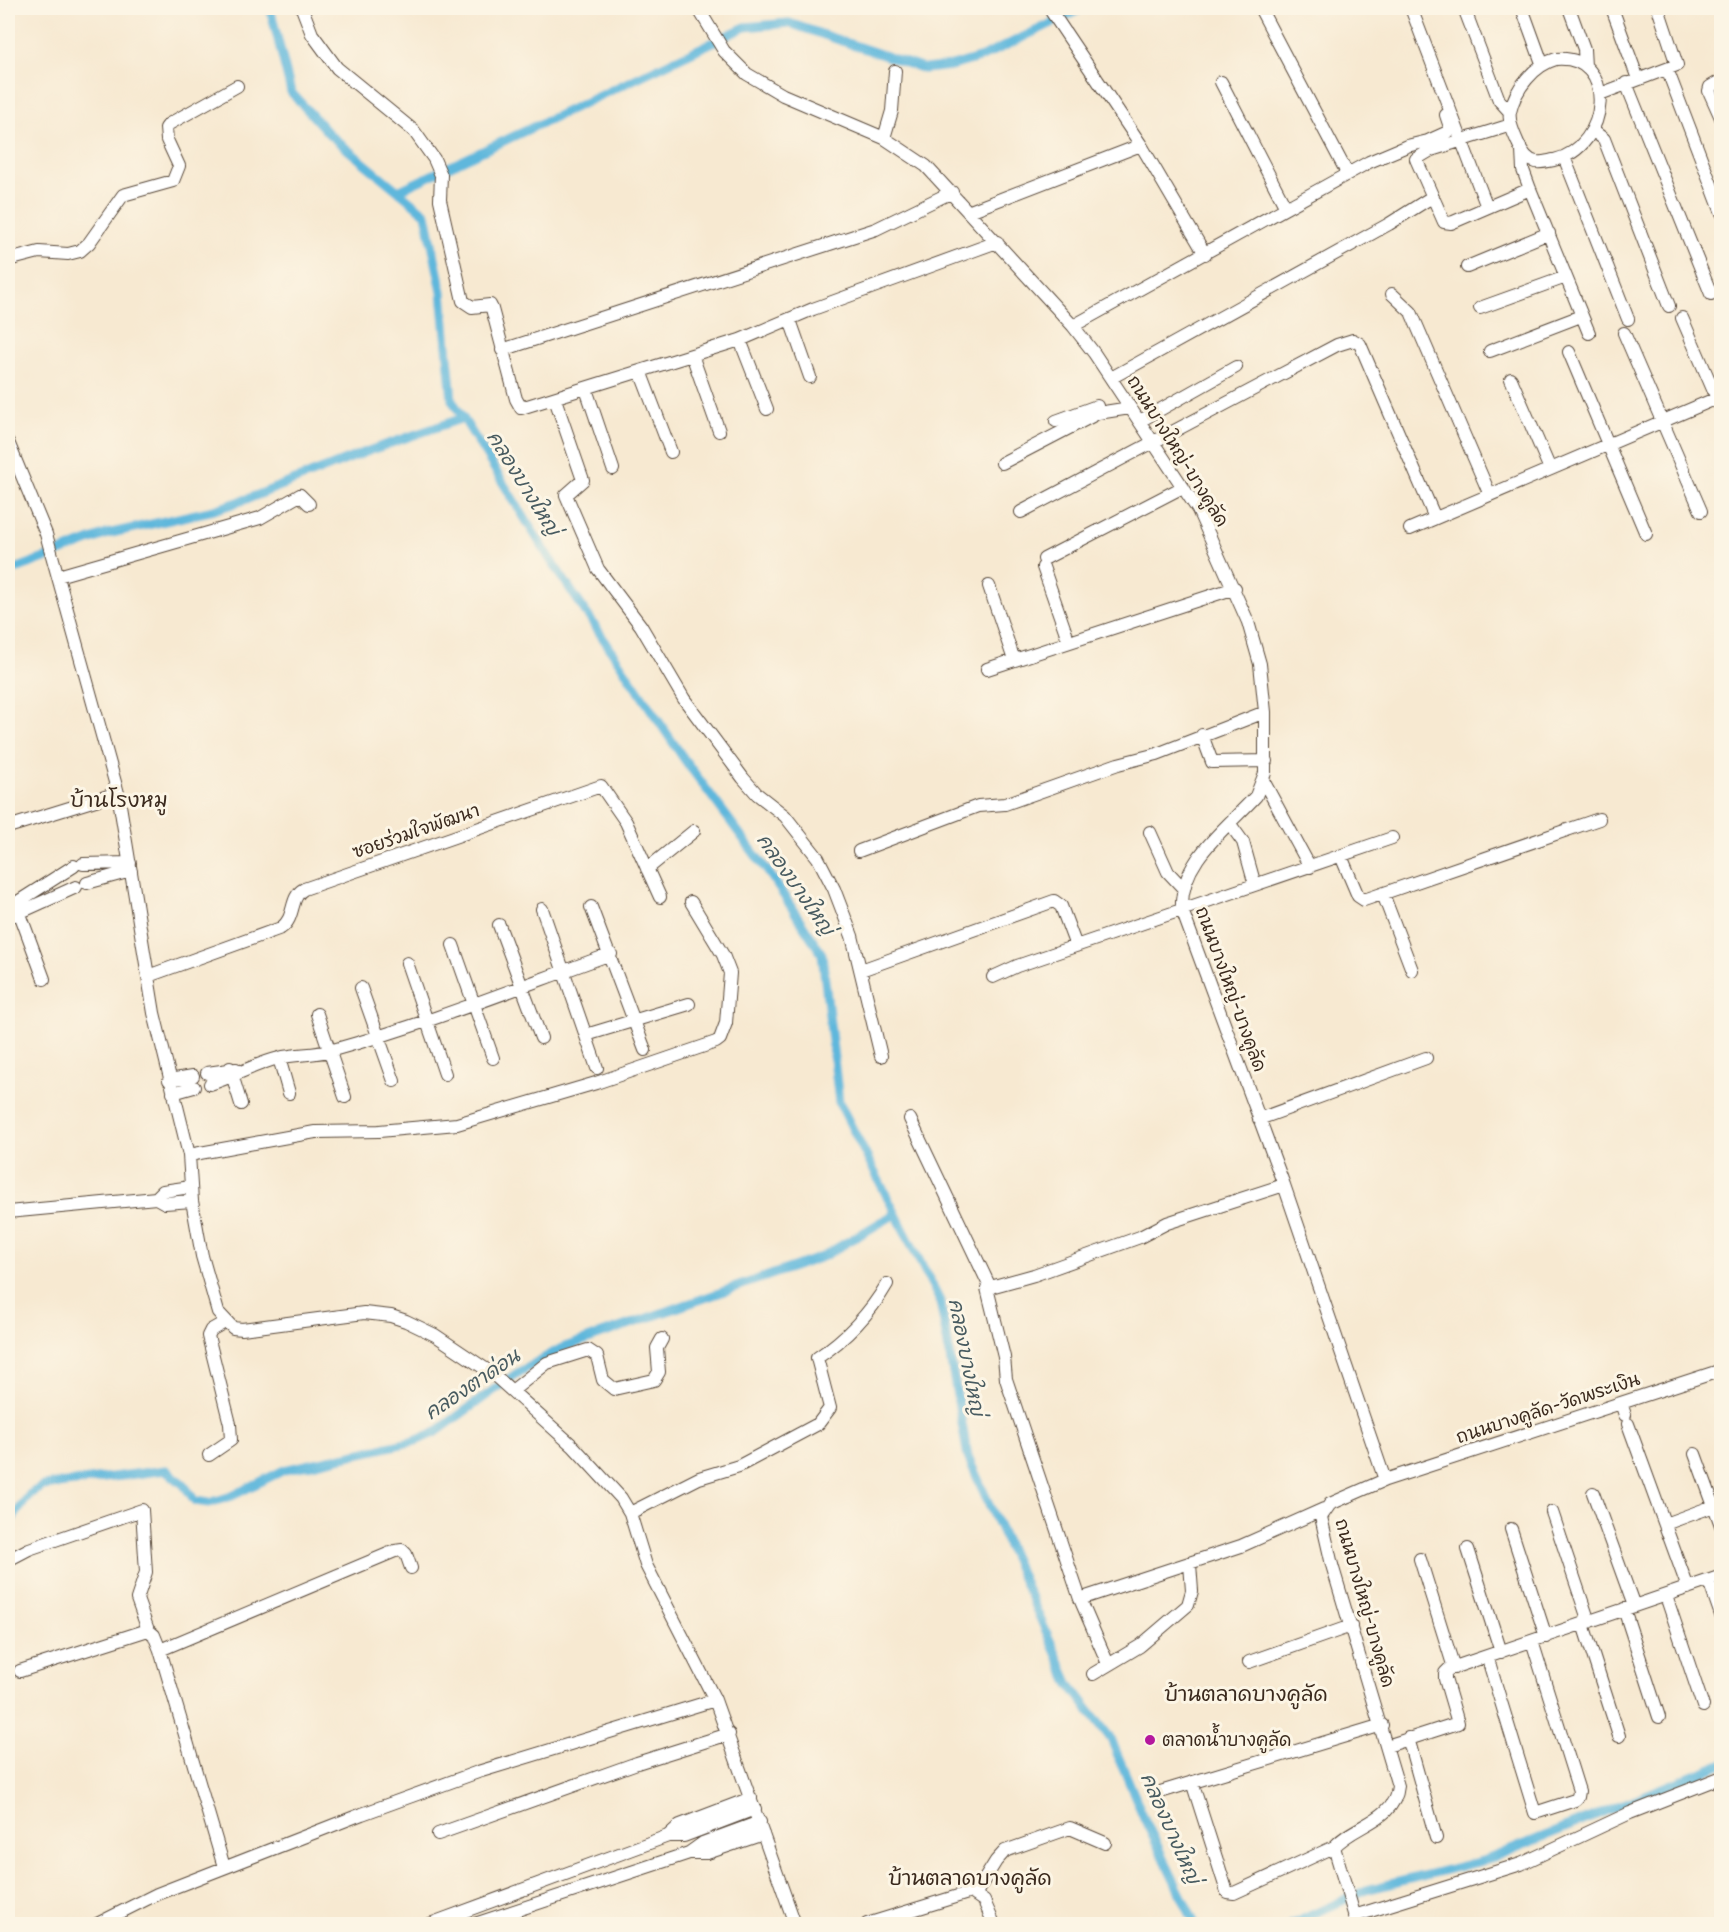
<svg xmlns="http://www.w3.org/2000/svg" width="1729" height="1932" viewBox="0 0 1729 1932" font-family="'Playpen Sans','Playpen Sans Thai',sans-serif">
	<rect width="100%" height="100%" fill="#fcf5e5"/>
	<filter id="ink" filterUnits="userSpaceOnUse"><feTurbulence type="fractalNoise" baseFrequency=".0167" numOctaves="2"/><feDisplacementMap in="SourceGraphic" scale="12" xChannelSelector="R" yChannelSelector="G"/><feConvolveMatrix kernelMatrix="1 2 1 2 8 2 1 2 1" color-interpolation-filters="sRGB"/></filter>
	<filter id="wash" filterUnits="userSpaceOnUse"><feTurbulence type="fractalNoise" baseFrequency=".008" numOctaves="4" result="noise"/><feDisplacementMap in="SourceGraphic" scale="24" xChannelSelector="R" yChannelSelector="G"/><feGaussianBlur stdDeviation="1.35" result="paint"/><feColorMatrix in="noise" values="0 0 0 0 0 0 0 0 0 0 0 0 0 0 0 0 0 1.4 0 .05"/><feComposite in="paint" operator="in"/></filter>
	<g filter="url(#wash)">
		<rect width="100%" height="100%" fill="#f7e9d1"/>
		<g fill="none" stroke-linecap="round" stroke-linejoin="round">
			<path stroke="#5fb7dc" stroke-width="9" d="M270 8 291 92 330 135 426 214 442 292 452 400 548 556 684 759 771 876 822 954 839 1102 940 1301 968 1457 1070 1685 1111 1739 1144 1818 1195 1924
				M400 190 745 27 789 23 924 69 952 66 982 57 1083 8
				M8 572 107 534 214 510 250 498 371 450 463 418
				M8 1520 13 1518 30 1494 43 1486 166 1470 184 1485 195 1501 209 1503 232 1496 284 1470 415 1441 436 1432 516 1374 562 1348 822 1257 895 1214
				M1292 1924 1366 1890 1486 1860 1722 1764"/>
		</g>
	</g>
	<g filter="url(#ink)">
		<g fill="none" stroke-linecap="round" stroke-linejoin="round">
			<g stroke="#574739" stroke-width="14">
				<path id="minor" d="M302 8 312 34 337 68 414 131 434 159 441 175 440 200 463 301 472 307 490 305 492 309 516 399 521 408 740 340 813 309 997 242
					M698 8 724 51 747 74 783 95 884 138 926 166 1073 326 1094 353 1198 510 1248 622 1260 664 1265 712V773L1256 796C1226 829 1179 861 1182 910L1284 1185 1385 1480 1330 1504 1321 1517 1332 1565 1398 1786C1395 1821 1354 1824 1334 1847L1357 1924
					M1049 8 1141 145 1205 254
					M1260 8 1347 173
					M1411 8 1487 207
					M1464 8 1499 100 1510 112
					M1522 8 1542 63
					M1569 8 1584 49 1585 66
					M1612 8 1638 79
					M1556 59C1618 54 1611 147 1554 160 1548 161 1541 163 1536 162 1526 160 1521 150 1518 143 1514 134 1508 122 1510 112 1515 89 1534 65 1556 59Z
					M1667 69 1722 213
					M1722 80 1710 87 1709 91 1722 120
					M1221 82 1286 208
					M1626 83 1711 294
					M1600 94 1677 65 1658 8
					M1593 131 1604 139 1669 306
					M884 138 892 111 895 71
					M1428 141 1448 132 1450 127 1446 115
					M1431 150 1416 159 1444 222 1451 223 1530 189
					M1522 151 1523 170 1530 189 1589 333
					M1564 157 1628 319
					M970 211 1141 145
					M8 260 39 252 68 254 80 251 89 243 123 195 173 181 179 166 167 140 166 128 169 124 237 86
					M1467 267 1549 233
					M1392 294 1411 312 1490 495
					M1480 308 1566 277
					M1682 318 1722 410
					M790 320 810 377
					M1073 326 1369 162 1407 146 1428 141 1431 150 1511 125
					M1624 333 1701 511
					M740 340 767 409
					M502 350 876 229 952 192
					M1490 351 1581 316
					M1569 352 1646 534
					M692 355 719 431
					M640 371 671 452
					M1111 378 1389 224 1432 197
					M1511 379 1550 469
					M586 389 613 469
					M555 399 583 480 566 495 598 569 641 626 684 699 743 778 757 794 785 816 818 858 834 889 852 936 881 1056
					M1056 421 1097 406
					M1140 421 1236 367
					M8 442 46 534 118 793 154 1013 189 1155 192 1201 202 1256 218 1312 233 1328 242 1329 364 1313 391 1316 406 1321 435 1335 493 1374 573 1446 621 1498 630 1513 646 1565 715 1700 795 1924
					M1002 463 1098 413 1130 408
					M1021 512 1337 345 1353 340 1360 344 1435 518
					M1410 529 1722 396
					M1044 559 1183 487
					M1043 567 1069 642
					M58 576 260 518 300 495 309 504
					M989 586 1014 660
					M987 669 1235 588
					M1202 735 1212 762 1266 761
					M1264 782 1310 867
					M1230 824 1243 842 1253 878
					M8 827 118 793
					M1150 832 1168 872 1183 888
					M859 851 978 806 1005 804 1118 764 1157 754 1265 712
					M1341 856 1358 896 1364 900 1599 819
					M83 864 130 863
					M647 869 694 831
					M87 883 131 871
					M1383 894 1412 970
					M16 903 44 979
					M591 907 645 1050
					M542 909 597 1068
					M8 913 16 903 74 866
					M14 915 76 887
					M499 925 541 1038
					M453 945 493 1058
					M407 963 445 1074
					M861 970 1054 901 1061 906 1076 946
					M148 976 281 928C296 918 289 897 304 889L601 786 626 822 660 897
					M993 977 1017 966 1392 838
					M361 988 394 1081
					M317 1014 345 1097
					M586 1035 689 1004
					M279 1058 289 1093
					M230 1068 241 1104
					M207 1073 236 1069
					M169 1080 193 1076
					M210 1084C234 1077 254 1064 279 1058 296 1054 315 1055 333 1050 427 1024 519 987 611 954
					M173 1093 194 1087
					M910 1119 990 1287
					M1259 1119 1426 1058
					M189 1155 315 1132 379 1131 457 1124 596 1083 716 1042 720 1039 726 1023 730 973 723 955 691 902
					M156 1198 163 1191 191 1187
					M8 1212 156 1198 165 1203 192 1201
					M512 1391 547 1363 588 1350 597 1356 603 1380 614 1389 654 1380 659 1372 657 1348 662 1339
					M1621 1403 1625 1415
					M1628 1424 1688 1588
					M1695 1454 1722 1528
					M209 1455 231 1440 230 1424 208 1336 211 1330 225 1322
					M1385 1480 1722 1370
					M1593 1493 1634 1606
					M1552 1512 1589 1622
					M630 1513 699 1478 739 1466 818 1424 830 1408 817 1358C847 1338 869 1315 887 1284
					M1665 1524 1722 1503
					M1511 1529 1546 1637
					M1468 1549 1501 1652
					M1420 1559 1454 1668
					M8 1560 29 1549 142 1510 146 1572 137 1599 148 1630 154 1635 160 1650 224 1867
					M1709 1581 1722 1618
					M1666 1596 1703 1706
					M1080 1599 1006 1379 1004 1357 987 1288 1034 1275 1140 1237 1167 1223 1284 1185
					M1624 1609 1659 1717
					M1583 1624 1619 1736
					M160 1650 395 1551 402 1550 406 1554 411 1568
					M1487 1656 1535 1813 1575 1800 1578 1797 1579 1791 1532 1641
					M1249 1662 1351 1626
					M1108 1664 1080 1599 1241 1546 1324 1509
					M20 1671 148 1630
					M1093 1674 1140 1646 1188 1605 1192 1591 1190 1564
					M1408 1738 1436 1838
					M1387 1746 1458 1723 1445 1679V1673L1449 1669 1722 1576
					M1192 1782 1227 1892 1234 1893 1334 1847
					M1157 1793 1382 1725
					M751 1798 680 1825 668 1836H684L755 1809
					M760 1822 703 1843 689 1853H707L763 1834
					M438 1834 637 1763 729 1734
					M976 1893 996 1861 1005 1851 1070 1828 1105 1843
					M1354 1916 1521 1864 1630 1813 1722 1777
					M97 1924 157 1894 362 1814 478 1772 715 1700
					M430 1924 668 1836
					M475 1924 689 1853
					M867 1924 971 1892 984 1901 994 1924"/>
			</g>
			<use href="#minor" stroke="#fff" stroke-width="12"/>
		</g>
	</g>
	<circle fill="#b5179e" stroke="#fcf5e5" stroke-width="2" cx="1150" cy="1740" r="6"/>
	<g text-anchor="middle" stroke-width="6" stroke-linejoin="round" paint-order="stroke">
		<g font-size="18" fill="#3b2a1e" stroke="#fcf5e5">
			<text transform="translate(1178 451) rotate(58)" y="6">ถนนบางใหญ่-บางคูลัด</text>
			<text transform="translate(416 831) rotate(-19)" y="6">ซอยร่วมใจพัฒนา</text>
			<text transform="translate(1231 989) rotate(70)" y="6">ถนนบางใหญ่-บางคูลัด</text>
			<text transform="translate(1548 1408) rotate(-18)" y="6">ถนนบางคูลัด-วัดพระเงิน</text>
			<text transform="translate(1365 1603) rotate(74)" y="6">ถนนบางใหญ่-บางคูลัด</text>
		</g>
		<g font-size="18" fill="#3b2a1e" stroke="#fcf5e5" text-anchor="start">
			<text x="1162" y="1746">ตลาดน้ำบางคูลัด</text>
		</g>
		<g font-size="20" font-style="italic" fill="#485b60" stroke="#fcf5e5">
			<text transform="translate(524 483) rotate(58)" y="7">คลองบางใหญ่</text>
			<text transform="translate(796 884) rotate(55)" y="7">คลองบางใหญ่</text>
			<text transform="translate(967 1357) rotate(79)" y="7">คลองบางใหญ่</text>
			<text transform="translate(472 1384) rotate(-34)" y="7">คลองตาด่อน</text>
			<text transform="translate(1171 1828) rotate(66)" y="7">คลองบางใหญ่</text>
		</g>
		<g font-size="21" fill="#3b2a1e" stroke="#fcf5e5">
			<text x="119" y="807">บ้านโรงหมู</text>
			<text x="1246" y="1701">บ้านตลาดบางคูลัด</text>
			<text x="970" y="1885">บ้านตลาดบางคูลัด</text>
		</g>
	</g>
	<rect width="1729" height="1932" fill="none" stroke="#fcf5e5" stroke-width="30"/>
</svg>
